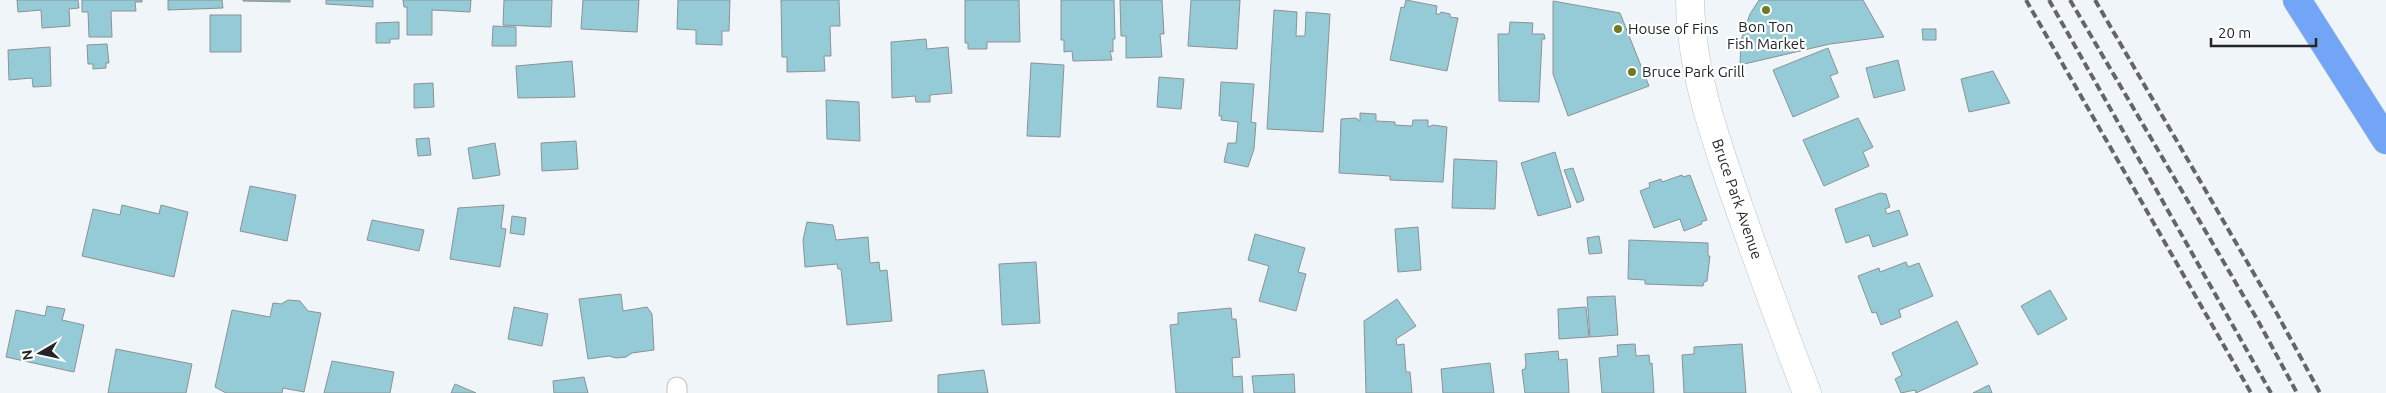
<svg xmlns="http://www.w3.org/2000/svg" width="2386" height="393" viewBox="0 0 2386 393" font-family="Ubuntu,sans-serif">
	<rect width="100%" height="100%" fill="#f0f5f9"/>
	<path fill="#95cbd6" stroke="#8c9293" d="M17 0H78L79 8 69 9 70 26 42 28 41 10 18 12Z
		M82 0H142V2H135L136 11H111L112 37H89L88 12H82Z
		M168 0H222L223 8 168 10Z
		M243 0H290V2L243 1Z
		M326 0H373V7L326 4Z
		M403 0H471L470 12 432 10V35H407V7H404Z
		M504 0H552L551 27 503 25Z
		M583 0H639L637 32 581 29Z
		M678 0H730L729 31H722V45L696 44V30L677 29Z
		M781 0H839L840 26H830L831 56H824L825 71 787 72V57H782Z
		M965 0H1019L1020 42H987V49H968V43H965Z
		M1061 0H1114L1115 39H1113V52L1110 51 1112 60 1073 61 1072 51 1064 52V40H1061Z
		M1120 0H1162L1164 34H1160L1162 57 1126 58V36H1121Z
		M1191 0H1240L1237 49 1188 46Z
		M1406 0 1437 6 1436 14H1440L1441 12 1450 14V17L1458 18 1447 71 1390 60 1401 7 1404 8Z
		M1759 0H1863L1884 37 1830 44 1740 65 1741 40 1750 14Z
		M1553 1 1620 13 1649 86 1568 116 1553 74Z
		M1274 10 1297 12 1296 36H1305L1306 12 1330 14 1323 132 1267 129Z
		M210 15H241V52H210Z
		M399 22V39H390V43H376V23Z
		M1510 22 1533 23 1532 34H1544L1545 39H1542L1539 102 1499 101 1498 34H1509Z
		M493 26 516 27V46H492Z
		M1922 29H1936V40H1923Z
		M926 39 927 49 948 47 952 93 930 95V102H916L915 96 892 98 891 42Z
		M107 44 109 63H106V68L93 69V64H88L87 45Z
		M50 47 51 86 33 87 32 78 9 80 8 50Z
		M1828 48 1838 73 1830 76 1839 97 1793 117 1773 70Z
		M1898 60 1905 90 1874 98 1866 68Z
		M572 61 575 97 518 98 516 66Z
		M1031 63 1064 65 1060 137 1027 136Z
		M1993 71 2010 103 1969 112 1961 79Z
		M1159 77 1184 79 1181 109 1157 107Z
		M1221 82 1254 84 1251 122 1256 123 1254 149 1248 167 1224 162 1228 143H1236L1238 122 1221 120 1222 116H1219Z
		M433 83 434 107 414 108V84Z
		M826 100 859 102 860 141 827 139Z
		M1360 113 1376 114V121L1395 122V125L1412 126 1413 120H1428V127L1433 125 1447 127 1443 182 1390 180V176L1339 173 1341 119 1356 118 1360 121Z
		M1858 118 1873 147 1863 152 1869 166 1824 186 1803 140Z
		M429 138 431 155 418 156 416 139Z
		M576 141 578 169 542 171 541 143Z
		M495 143 500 175 473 179 468 148Z
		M1555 152 1571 207 1538 216 1521 163Z
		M1454 159 1497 161 1495 209 1452 208Z
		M1573 168 1584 200 1577 203 1564 170Z
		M1682 175 1683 177 1690 175 1707 220 1701 222 1702 224 1684 231 1680 219 1654 228 1640 191 1650 187 1649 183 1661 179 1662 182Z
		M250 186 296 195 287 241 240 231Z
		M1880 193 1886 194 1890 207 1885 209 1887 214 1899 210 1908 235 1873 247 1869 235 1846 243 1835 209Z
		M122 205 159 214 161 205 188 212 174 277 82 256 93 209 120 215Z
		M504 205 501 228 506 229 500 267 450 259 458 208Z
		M512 216 526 218 524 235 510 233Z
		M372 220 424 230 419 251 367 240Z
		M807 222 833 225 836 240 868 237 870 263 879 262 880 271 887 270 892 321 847 325 841 269H838L837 264 805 267 803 240Z
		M1418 227 1421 270 1398 272 1395 229Z
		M1255 234 1305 248 1298 272 1306 274 1296 311 1259 301 1269 266 1248 260Z
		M1599 236 1602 253 1589 254 1587 238Z
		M1629 240 1708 243V256H1710L1707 281 1704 282 1703 286 1645 284V280L1628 279Z
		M1036 262 1040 323 1002 325 999 264Z
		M1906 262 1908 267 1919 263 1933 296 1899 310 1901 317 1881 325 1876 312 1872 313 1858 276 1879 268 1880 272Z
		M2050 290 2067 319 2038 335 2021 306Z
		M621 294 623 311 647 307 652 314 654 350 632 353 626 357 616 358 609 356 588 359 579 299Z
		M1615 296 1618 335 1590 337 1587 297Z
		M1397 299 1416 326 1396 339 1397 345 1404 344 1406 372H1410L1412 393H1366L1364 321Z
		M288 300 300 301 308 311 321 313 304 392 283 388 282 393H226L215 387 232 310 270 317 273 303 281 304Z
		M47 306 65 309 62 320 84 325 74 372 6 357 16 310 45 316Z
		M514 307 548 314 542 346 508 339Z
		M1586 307 1589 337 1559 339 1558 309Z
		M1231 308 1232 319H1236L1240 357 1232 358 1233 377 1242 376 1243 393H1176L1170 325 1178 324V313Z
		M1957 321 1978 364 1916 393 1915 390 1901 393 1895 379 1902 375 1892 353Z
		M1635 344 1636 356 1649 355 1650 364 1652 363 1654 393H1602L1599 358 1618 356 1617 345Z
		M1742 344 1746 393H1684L1682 355 1694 354V347Z
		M116 349 192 364 186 393H108Z
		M1558 351 1559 360 1567 359 1569 393H1525L1522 370 1525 369 1526 364 1525 354Z
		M332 361 394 372 390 393H324Z
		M1490 363 1494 393H1443L1441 369Z
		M984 370 988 393H938V375Z
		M1294 374 1295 393H1254L1252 376Z
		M584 377 588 393H554L553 381Z
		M455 384 476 393H451Z
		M1989 385 1992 393H1973Z"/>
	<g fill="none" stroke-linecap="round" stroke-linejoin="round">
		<g stroke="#bdc2c5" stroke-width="21">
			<path id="service" d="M677 387V393"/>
		</g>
		<g stroke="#bdc2c5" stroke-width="29">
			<path id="minor" d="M1690 0C1691 69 1713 132 1735 196 1758 262 1782 328 1807 393"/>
		</g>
		<g stroke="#cfcfcf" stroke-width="29">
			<path id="motorway" d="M2297 0 2386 140"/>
		</g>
		<use href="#service" stroke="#fff" stroke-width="19"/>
		<use href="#minor" stroke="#fff" stroke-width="28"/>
		<use href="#motorway" stroke="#73a5f7" stroke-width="28"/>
		<path stroke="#636668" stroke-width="4" stroke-dasharray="8 4" stroke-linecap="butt" d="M2026 0 2251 393
			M2049 0 2271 393
			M2070 0 2257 319 2297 393
			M2095 0 2275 310 2320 393"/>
	</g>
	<g fill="#727923" stroke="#fff" stroke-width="2">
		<circle cx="1766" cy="10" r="5"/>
		<circle cx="1618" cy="29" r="5"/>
		<circle cx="1632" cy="72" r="5"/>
	</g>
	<g text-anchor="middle" stroke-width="4.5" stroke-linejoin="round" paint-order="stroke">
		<g font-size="15" fill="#232526" stroke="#fff" text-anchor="start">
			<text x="1766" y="32" text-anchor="middle">Bon Ton<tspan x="1766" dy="17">Fish Market</tspan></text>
			<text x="1628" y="34">House of Fins</text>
			<text x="1642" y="77">Bruce Park Grill</text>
		</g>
		<g font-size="15" fill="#232526" stroke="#fff">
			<text transform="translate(1737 199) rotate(71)" y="5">Bruce Park Avenue</text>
		</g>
	</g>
	<g transform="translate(40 353) rotate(261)" stroke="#ffffff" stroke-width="4" paint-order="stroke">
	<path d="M0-4L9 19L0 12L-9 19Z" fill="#232526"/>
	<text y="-8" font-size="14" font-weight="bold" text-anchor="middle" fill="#232526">N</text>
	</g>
	<path d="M2211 38v8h105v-8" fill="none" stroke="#232526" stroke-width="2.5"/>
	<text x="2218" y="38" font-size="15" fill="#232526" stroke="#ffffff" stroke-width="4" paint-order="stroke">20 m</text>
</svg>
